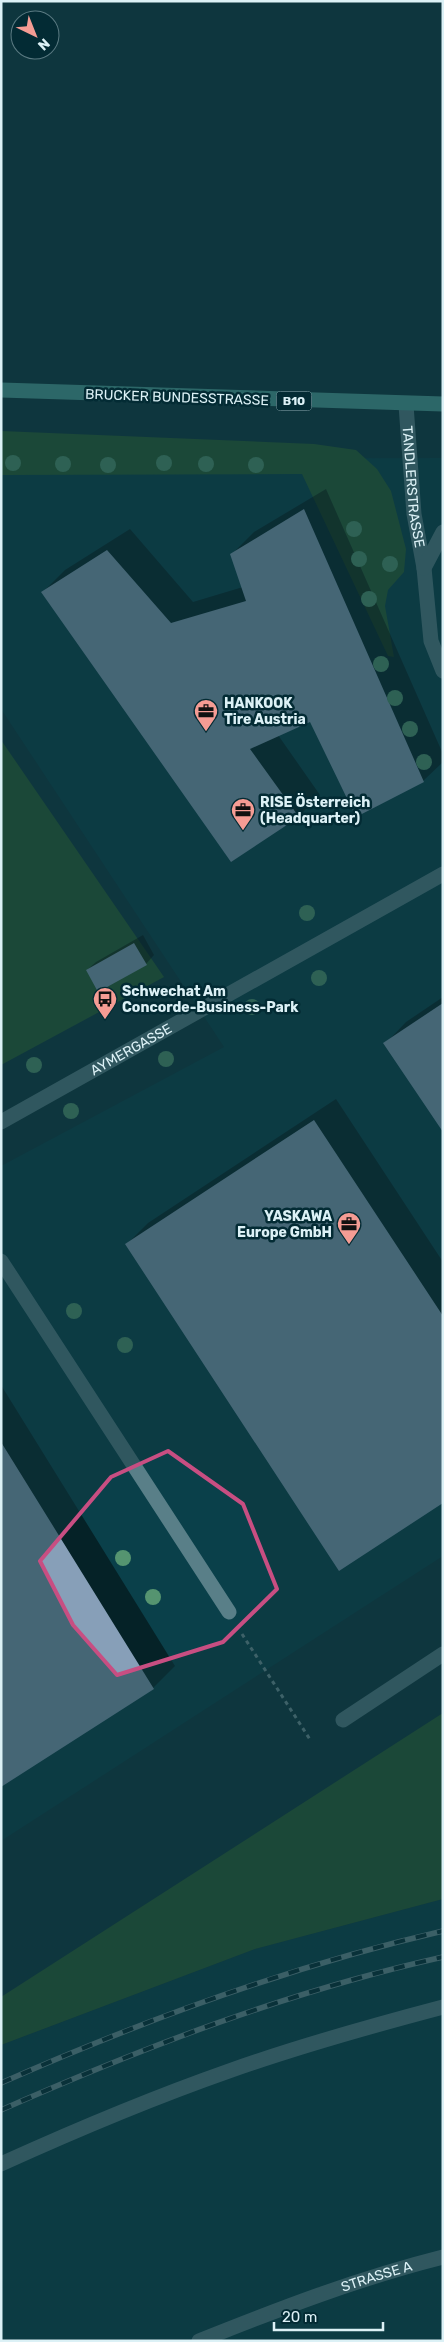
<svg xmlns="http://www.w3.org/2000/svg" width="444" height="2342" viewBox="0 0 444 2342" font-family="Rubik,sans-serif">
	<rect width="100%" height="100%" fill="#0f363e"/>
	<path fill="#0a404a" d="M443 458V1556L1 1841V1166L224 1047 1 709V459Z
		M443 1899V2341H1V2045L255 1949Z"/>
	<path fill="#2b5d32" d="M1 431 314 444 356 450 377 469 391 491 406 549 404 572 388 590 385 606 394 657 388 656 302 474 1 475Z
		M1 740 164 977 1 1065Z
		M443 1713V1899L255 1949 1 2045V1997Z"/>
	<path fill="#0007" d="M326 489 443 754V762L423 781 311 720 278 735 320 795 299 816 232 860 43 592 65 570 130 529 193 602 243 587 232 554 254 532Z
		M143 935 154 955 146 964 87 970 96 962Z
		M443 997V1130L385 1044 406 1022Z
		M336 1099 443 1262V1502L126 1245 148 1223Z
		M1 1385 175 1666 153 1688 1 1786Z"/>
	<path fill="#879fb8" d="M304 509 424 782 356 817 310 722 250 749 299 817 231 862 41 592 107 550 171 623 246 601 230 554Z
		M134 943 147 965 98 992 86 970Z
		M443 1003V1132L383 1043Z
		M314 1120 443 1316V1503L339 1571 125 1244Z
		M1 1442 154 1689 1 1787Z"/>
	<g fill="none" stroke-linecap="round" stroke-linejoin="round">
		<path stroke="#77959b" stroke-width="3" stroke-dasharray="4 4" stroke-linecap="butt" d="M242 1634 311 1741"/>
		<g stroke="#597f88" stroke-width="15">
			<path id="s1" d="M406 405 414 514 424 568 431 641 443 671"/>
			<path d="M424 568 443 532"/>
			<path id="s2" d="M1 1122 443 874"/>
			<path d="M1 1261 229 1612"/>
			<path d="M343 1720 443 1654"/>
			<path d="M1 2164C76 2130 152 2098 229 2071 299 2046 371 2026 443 2007"/>
			<path id="s3" d="M199 2341C279 2309 359 2278 443 2257"/>
		</g>
		<path stroke="#51a29b" stroke-width="15" d="M1 390 443 404"/>
		<g stroke="#729097" stroke-width="5.5">
			<path id="rail" d="M1 2083C144 2020 291 1966 443 1931
				M1 2110C144 2047 290 1991 443 1957"/>
		</g>
		<use href="#rail" stroke="#032b34" stroke-width="4" stroke-dasharray="11" stroke-linecap="butt"/>
	</g>
	<g fill="#559470">
		<circle cx="13" cy="463" r="8"/>
		<circle cx="164" cy="463" r="8"/>
		<circle cx="63" cy="464" r="8"/>
		<circle cx="206" cy="464" r="8"/>
		<circle cx="108" cy="465" r="8"/>
		<circle cx="256" cy="465" r="8"/>
		<circle cx="354" cy="529" r="8"/>
		<circle cx="359" cy="559" r="8"/>
		<circle cx="390" cy="564" r="8"/>
		<circle cx="369" cy="599" r="8"/>
		<circle cx="381" cy="664" r="8"/>
		<circle cx="395" cy="698" r="8"/>
		<circle cx="410" cy="729" r="8"/>
		<circle cx="424" cy="762" r="8"/>
		<circle cx="307" cy="913" r="8"/>
		<circle cx="319" cy="978" r="8"/>
		<circle cx="252" cy="1007" r="8"/>
		<circle cx="166" cy="1059" r="8"/>
		<circle cx="34" cy="1065" r="8"/>
		<circle cx="71" cy="1111" r="8"/>
		<circle cx="74" cy="1311" r="8"/>
		<circle cx="125" cy="1345" r="8"/>
		<circle cx="123" cy="1558" r="8"/>
		<circle cx="153" cy="1597" r="8"/>
	</g>
	<path d="M0 0H444V2342H0ZM168 1451 243 1504 277 1589 223 1642 117 1675 73 1625 40 1561 111 1477Z" fill="#0f363e" fill-opacity=".55" fill-rule="evenodd"/>
	<path fill="none" stroke="#c84e82" stroke-width="4" stroke-linejoin="round" d="M168 1451 243 1504 277 1589 223 1642 117 1675 73 1625 40 1561 111 1477Z"/>
	<defs>
		<g id="office-pin" transform="scale(1.25)"><path d="M0 17L-7.5 6A9.5 9.5 0 1 1 7.5 6Z" fill="#f59c94" stroke="#032b34"/><path d="M-6-3h4V-5.5h4V-3h4V5H-6ZM-1-4.5V-3h2v-1.5ZM-6 0V1H6V0Z" fill="#111"/></g>
		<g id="bus-pin" transform="scale(1.25)"><path d="M0 17L-7.5 6A9.5 9.5 0 1 1 7.5 6Z" fill="#f59c94" stroke="#032b34"/><path d="M-5-6H5V4H4V6H2V4H-2V6H-4V4H-5ZM-3.5-4V0h7V-4ZM-3.5 1.2v1.5H-2V1.2ZM2 1.2v1.5H3.5V1.2Z" fill="#111"/></g>
	</defs>
	<g fill-rule="evenodd">
		<use href="#office-pin" x="206" y="711"/>
		<use href="#office-pin" x="243" y="810"/>
		<use href="#bus-pin" x="105" y="999"/>
		<use href="#office-pin" x="349" y="1224"/>
	</g>
	<g text-anchor="middle" stroke-width="5" stroke-linejoin="round" paint-order="stroke">
		<rect fill="#032b34" stroke="#9bb6bc" stroke-width="1" x="276.5" y="391.5" width="35" height="19" rx="4"/>
		<g font-size="12" font-weight="bold" fill="#dcf1f6">
			<text x="294" y="405">B10</text>
		</g>
		<g font-size="14" fill="#dcf1f6" stroke="#032b34">
			<text transform="translate(177 397) rotate(2)" y="5">BRUCKER BUNDESSTRASSE</text>
			<text dy="5" stroke="none"><textPath href="#s1" startOffset="82">TANDLERSTRASSE</textPath></text>
			<text dy="5" stroke="none"><textPath href="#s2" startOffset="149">AYMERGASSE</textPath></text>
			<text dy="5" stroke="none"><textPath href="#s3" startOffset="189">STRASSE A</textPath></text>
		</g>
		<g font-size="14" font-weight="bold" fill="#dcf1f6" stroke="#032b34" text-anchor="start">
			<text x="224" y="708">HANKOOK<tspan x="224" dy="16">Tire Austria</tspan></text>
			<text x="260" y="807">RISE Österreich<tspan x="260" dy="16">(Headquarter)</tspan></text>
			<text x="122" y="996">Schwechat Am<tspan x="122" dy="16">Concorde-Business-Park</tspan></text>
			<text x="332" y="1221" text-anchor="end">YASKAWA<tspan x="332" dy="16">Europe GmbH</tspan></text>
		</g>
	</g>
	<rect width="444" height="2342" fill="none" stroke="#dcf1f6" stroke-width="5"/>
	<g transform="translate(35 35) rotate(137)"><circle r="24" fill="#032b34" stroke="#5a7a82"/>
	<path d="M0-4L9 19L0 12L-9 19Z" fill="#f59c94"/>
	<text y="-8" font-size="14" font-weight="bold" text-anchor="middle" fill="#dcf1f6">N</text>
	</g>
	<path d="M274 2322v8h109v-8" fill="none" stroke="#dcf1f6" stroke-width="2.5"/>
	<text x="282" y="2322" font-size="15" fill="#dcf1f6" stroke="#032b34" stroke-width="4" paint-order="stroke">20 m</text>
</svg>
